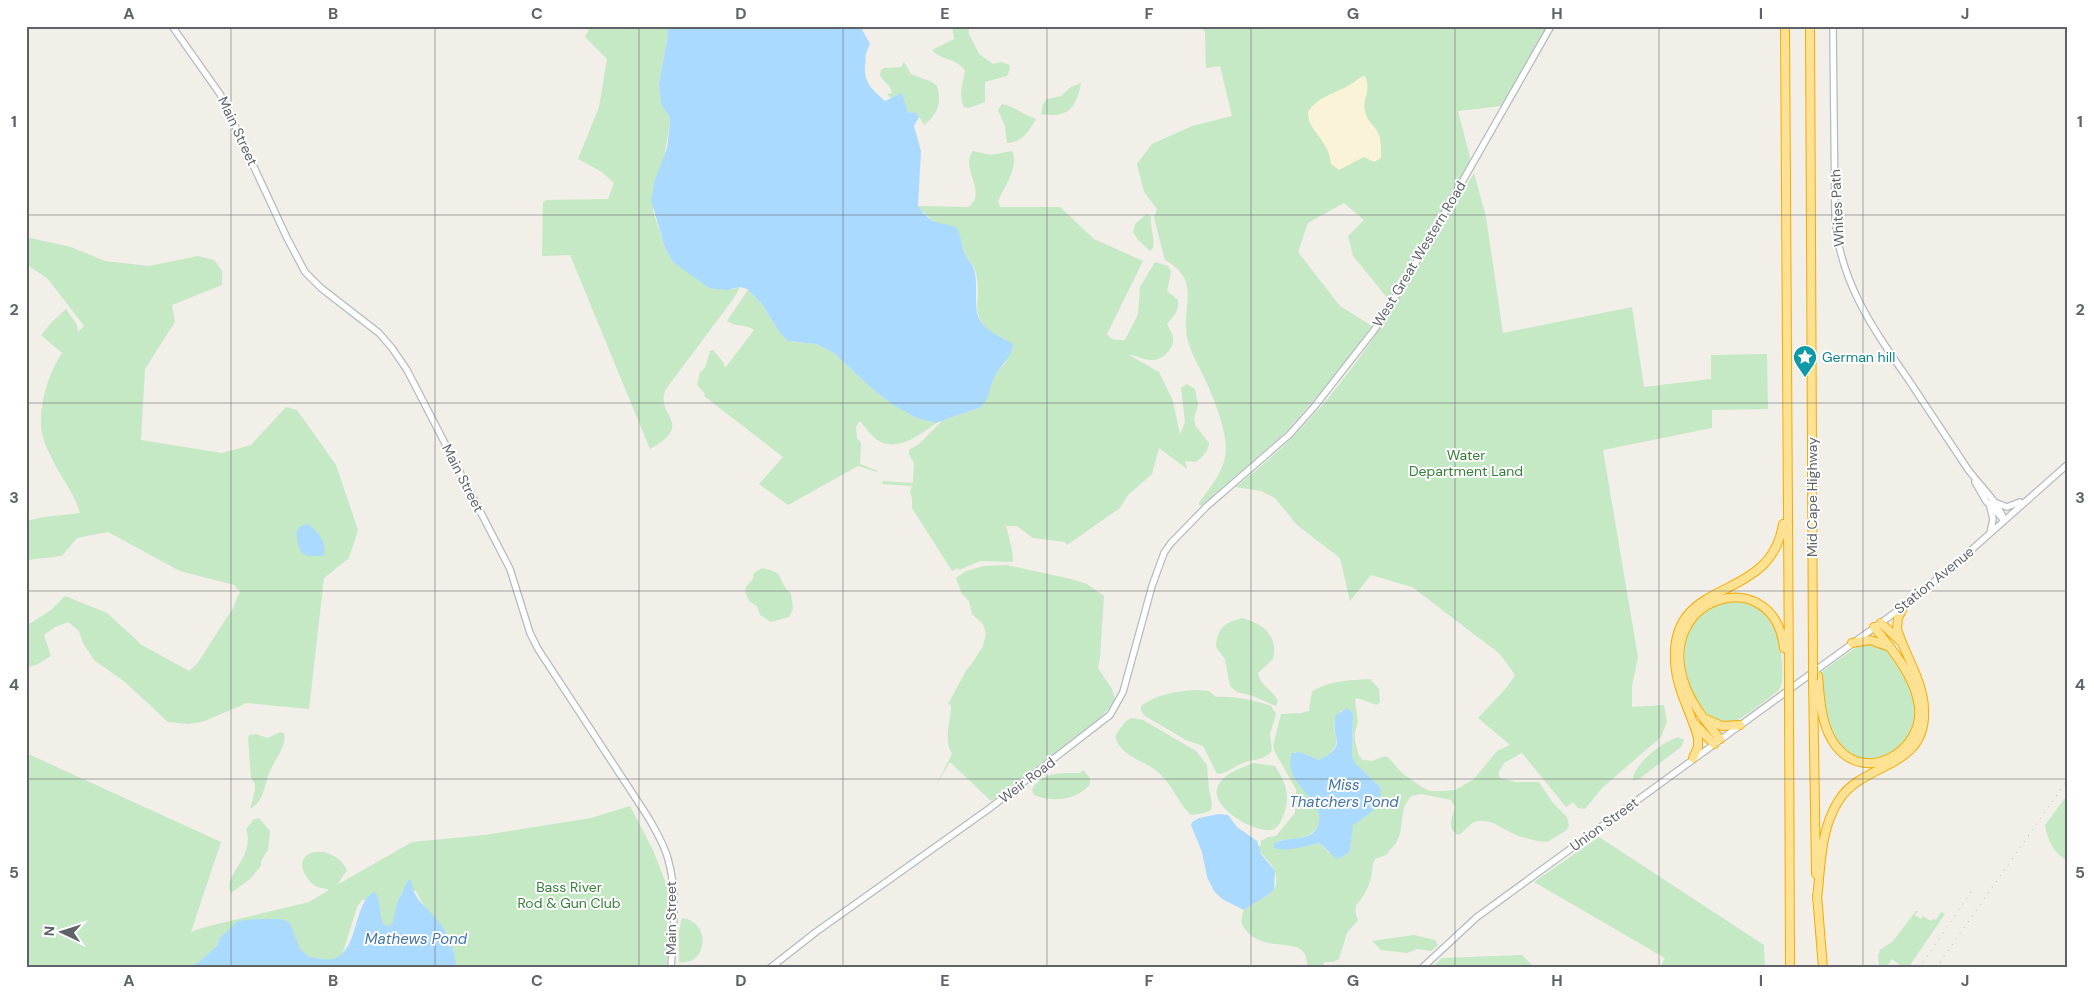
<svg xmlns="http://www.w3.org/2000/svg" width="2094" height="994" viewBox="0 0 2094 994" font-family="'DM Sans',sans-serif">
	<rect width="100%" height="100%" fill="#f1efe8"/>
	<path fill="#c5e8c5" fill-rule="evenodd" d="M591 26H668L667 40 659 83 662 104 669 116 670 123 663 162 655 180 653 211 665 248 673 262 691 274 733 289 740 287 734 298 666 389C653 415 697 423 650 449L570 255 542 256 543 202 547 200 608 199 614 183 602 172 578 159 599 107 607 59 585 37Z
		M951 26H968L969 34 979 54 993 64 1002 62 1009 65 1010 69 1007 76 985 82V102L969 108 964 107C958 94 963 83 965 70 954 57 942 61 932 50L954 39 953 31Z
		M1201 26H1547L1502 106 1458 111 1471 161 1389 300 1353 256 1348 236 1364 220 1344 203 1308 223 1298 252 1340 306 1372 326 1328 384 1284 434 1201 506 1199 505V503C1211 486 1225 471 1226 449 1226 427 1212 393 1202 373 1197 363 1191 352 1188 341 1179 307 1204 282 1165 260L1154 218 1157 209 1144 192 1137 164 1152 144 1192 126 1232 116 1220 66 1206 68 1205 32Z
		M904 62 911 74 932 82 937 86C942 103 938 114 924 125L917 113 908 112 902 94 892 99 887 94 892 93 890 87 880 76 881 70 884 68 901 67Z
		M1081 83C1076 109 1068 118 1041 114L1043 104 1047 99 1061 96 1071 87Z
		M1002 104C1014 106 1024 115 1036 119 1028 132 1023 142 1007 143L1005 126 998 110Z
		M973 151 991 155 1012 151C1020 165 1004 188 998 201L1000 207H1060L1094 239 1143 261 1107 334C1111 341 1118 340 1125 340L1138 314 1140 287 1155 262 1168 266 1171 272 1167 291 1178 300C1179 312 1174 315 1167 324 1169 329 1173 333 1173 339 1174 349 1162 360 1152 360 1145 361 1137 355 1129 355L1159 372 1173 401 1180 435 1185 422 1181 388 1187 384 1195 389 1198 405 1194 418 1195 425 1209 443C1208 452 1203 456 1196 462L1185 461 1187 469 1159 448 1152 474 1128 495 1120 508 1067 545 1065 542 1033 538 1017 526H1006L1012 549 1013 562 980 561 959 570 957 568 952 571 912 508V498L910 492 912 486 882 484 883 481 913 483 914 463 909 454V450L919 444 942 421 981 407 996 373 1006 362 1008 356 1007 340C959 321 987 300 974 267 972 263 967 260 965 255 964 253 964 250 963 248 957 236 928 220 918 206L968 207C989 194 959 167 973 151Z
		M1474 173 1486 217 1503 333 1632 307 1644 387 1711 379V355L1767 354 1768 409 1712 410V428L1603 450 1638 657 1632 686V707L1664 705 1667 722 1661 737 1602 788 1585 809 1578 808 1573 802 1566 807 1522 753 1504 763 1498 774 1500 778 1516 782H1539L1553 803 1567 817 1569 825 1567 830 1547 842C1537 842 1525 838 1516 835 1503 830 1493 819 1478 821 1470 822 1465 831 1459 835 1446 830 1452 818 1455 807L1451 800 1421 794 1411 796 1404 807 1400 834 1396 843 1386 855 1375 859 1373 863C1372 873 1371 882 1366 891 1360 904 1351 904 1358 920L1347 933 1339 959 1333 962H1325L1320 968H1309C1306 963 1307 957 1304 953 1295 937 1256 955 1241 922 1242 918 1242 913 1244 910 1252 896 1283 901 1275 872 1272 862 1261 856 1258 846L1261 845V841L1268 837 1276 836 1295 813 1296 799V789L1276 754 1273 746 1281 714 1301 713 1309 711 1312 691C1331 681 1349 680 1370 679L1379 689 1380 702 1377 705 1357 698 1355 700 1358 722 1355 733V741L1359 756 1363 760 1372 761 1385 756 1389 758 1402 773 1420 786 1430 791H1442L1455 790 1474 779 1497 751 1510 745 1478 718 1507 687 1515 675 1500 654 1420 593 1412 587 1371 575 1350 601 1340 558 1297 525 1275 498 1261 491 1236 487C1255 471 1275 455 1293 437 1368 361 1420 265 1474 173ZM1342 710 1353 713 1352 756 1355 763 1380 787 1377 806 1353 824 1350 837 1351 846 1329 853 1319 843 1292 849 1279 840 1289 841 1308 836 1316 829 1320 820 1319 810 1297 782 1292 753 1300 752 1319 760C1356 741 1319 730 1342 710Z
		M1147 214 1151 217C1150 228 1155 237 1153 248L1150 251 1138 240 1133 232 1135 224Z
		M26 237 71 247 105 261 149 266 198 256 214 260 222 271V285L172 305 175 322 145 369 141 440 222 453 251 445 286 407 297 410 336 465 358 530 349 558 324 578 309 709 247 703 202 722 188 724 168 722 125 682 94 660 83 643 79 631 68 622 55 627 44 635 51 656 36 665 26 667V626L51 610 65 596 107 613 142 645 189 671 197 664 233 608 240 591 234 585 180 571 108 532 77 538 62 556 26 560V521L44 517 80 513C75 495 64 481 55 465 51 456 45 446 43 437 36 413 48 373 62 353L41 335 52 322 66 309 77 325 78 332 84 326 48 279 26 264Z
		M748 290 761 303 780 333 788 341 816 344 834 353 871 388 893 405 917 418 936 423C922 434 897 452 879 441 871 436 866 428 860 421L856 427 857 438 861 443 860 464 878 471 877 472 858 466 788 505 759 484 783 457 704 396 705 394 697 385 700 372 705 368 710 351 713 350 723 362 725 368 754 330C745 323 737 328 727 321Z
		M1007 565 1071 579 1087 584 1104 596 1100 658 1098 668 1112 689 1115 699 1110 707 1098 720 991 801 950 762 936 785 952 754C943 739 951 721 951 705L948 704 967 669 971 665 983 646 986 634 983 624 972 614 969 601 962 594 956 578 966 571 984 566Z
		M762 568C788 573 776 581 791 593L793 609 789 617 771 622 760 615 757 606 749 601 745 592 746 587 753 579 754 573Z
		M1730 600C1771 605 1780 626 1782 664 1782 673 1784 683 1778 691 1768 698 1741 721 1730 723 1718 725 1708 717 1702 707 1682 680 1675 637 1702 612 1709 605 1720 602 1730 600Z
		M1242 618C1263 623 1279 637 1273 659L1258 673C1261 687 1272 689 1278 701L1276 706 1253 696 1237 692 1230 686 1225 659 1216 647C1218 626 1224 624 1242 618Z
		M1870 643C1893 650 1893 654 1904 675 1913 691 1921 711 1914 730 1902 759 1855 774 1837 743 1824 721 1823 697 1820 673L1855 648Z
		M1197 690 1209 691 1216 697C1234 696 1254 700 1271 706L1276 714 1270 734 1272 751C1261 762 1255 758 1243 763 1233 767 1228 773 1217 774L1203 746 1186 740 1145 716 1141 711V706C1157 694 1177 691 1197 690Z
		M1131 718 1143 720 1196 751 1207 765 1209 790 1212 803 1211 810 1204 813 1191 815C1177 802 1172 782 1155 770 1141 759 1120 756 1115 736L1125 722Z
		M280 732 284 733C287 747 275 759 270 771 264 784 265 801 250 809L255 790V784L251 778 248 738 249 735 256 734 268 738Z
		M1678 737 1684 740 1681 747 1639 779 1633 780C1634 763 1663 742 1678 737Z
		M26 753 221 842 191 932 205 927 309 902 329 890C325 888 318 888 314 885 311 883 308 879 306 876 289 849 333 841 347 870L337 885 412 842 485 835 591 818 630 806 653 850 668 889 667 931 670 938 666 968H455L453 949 441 937 416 891 403 889C395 908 397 915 402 935L381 925 379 911 373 901 362 900 357 907 341 959 193 968H26Z
		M1253 763 1275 766C1286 783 1291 796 1283 816 1281 822 1278 828 1271 830 1255 833 1208 807 1218 786 1223 774 1241 768 1253 763Z
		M1083 770 1090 778V784C1077 800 1053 803 1034 795L1032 789C1044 771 1061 773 1080 773Z
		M2068 794V861C2053 853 2048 841 2045 825Z
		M259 818 270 831 268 850 261 861V866L250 879 231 893C221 876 256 858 246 829L254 819Z
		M1599 837 1764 945 1765 968H1660L1665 958 1534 882Z
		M1916 911H1918L1915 915 1921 919 1923 916 1931 921 1934 919 1936 920 1941 912 1945 914 1908 968H1904L1892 959 1886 968H1879L1878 955 1880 950 1893 941Z
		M682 918C713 922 707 967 679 962V931Z
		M1414 935 1435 940 1438 945 1431 951 1417 949 1407 953 1381 950 1372 941Z
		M1522 955 1535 968H1432L1442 958Z"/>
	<path fill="#fbf3d9" d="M1365 76C1372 92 1362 97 1365 111 1366 118 1371 123 1375 128 1382 137 1381 147 1381 158L1374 162 1364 157 1339 170 1331 164C1329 139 1307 131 1308 112 1319 95 1336 94 1351 84 1357 81 1358 77 1365 76Z"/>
	<path fill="#aadaff" d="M668 26H860L870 44 865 56C867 62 864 65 865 72 866 85 875 92 885 101L902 93 908 112 917 113 919 117 914 126 921 151 918 206C933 226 936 221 956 227 962 237 961 248 966 256 968 261 973 264 974 269 979 285 972 309 981 322 990 334 1001 336 1013 344 1012 357 1002 364 996 374 989 385 991 398 981 407L936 423 917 418 893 405 871 388 834 353 816 344 788 341 780 333 761 303 747 289 740 287 727 290 709 288 673 262 665 248 651 200 655 180 667 148 670 123 669 116 661 104 659 83 667 40Z
		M307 524C317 529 329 545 323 556H308L301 552C297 541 291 527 307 524Z
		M1347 708 1353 713 1352 756 1355 763 1380 787C1383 806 1367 816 1353 825L1350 850 1347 854 1337 859 1319 843C1305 846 1289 852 1274 848V844C1287 834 1313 846 1319 822 1324 799 1281 783 1292 753L1300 752 1319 760C1351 744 1329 739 1336 715Z
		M1219 814 1228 815 1237 827 1257 841 1261 854 1275 871 1274 890C1264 899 1254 902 1244 910L1222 899 1214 891 1207 877 1202 852 1191 825 1192 822 1199 818Z
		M408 880H411C414 902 426 905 438 921 449 934 455 951 456 968H187L198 963 218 945 219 939 238 921 260 919H282L290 923 300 949 309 957C317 958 328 961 336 958 359 947 353 904 374 892 382 898 378 914 384 925L390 926 393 922 397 903Z"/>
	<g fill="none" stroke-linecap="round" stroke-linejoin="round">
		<g stroke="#b6babf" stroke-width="8">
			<path id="secondary" d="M172 26 220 94 287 238 305 272 321 288 379 333 392 348 407 370 510 569 530 633 538 649 648 817C656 831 664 844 668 859 678 893 673 933 671 968
				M1833 26 1835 215C1838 279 1873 329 1908 379 1928 409 1947 438 1967 468 1979 485 1997 500 2004 520
				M1975 482 1986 501 2004 520
				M1994 502 2007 507 2020 502
				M1990 507 1993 519 1990 533
				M770 968 816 932 990 808 1110 715 1123 692 1152 586 1164 553 1171 543 1206 507 1289 435 1314 407 1375 329 1405 282 1551 26
				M1422 968 1477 917 1904 606 1960 560 2068 464"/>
		</g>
		<g stroke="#f9ab00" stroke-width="10">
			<path id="highway" d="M1785 26 1789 682
				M1810 26 1813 666
				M1881 623 1899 640
				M1852 643 1870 640 1887 646
				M1818 676C1820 700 1821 727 1836 746 1866 785 1924 751 1919 707 1916 678 1892 649 1874 627
				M1813 680 1816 874
				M1789 697 1790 968
				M1706 719 1722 726 1740 725
				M1696 725 1714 744
				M1720 739C1707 723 1694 707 1686 688 1650 596 1774 560 1784 648
				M1693 758 1698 747V738C1691 712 1676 689 1675 661 1670 574 1770 606 1783 524
				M1817 895 1823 968
				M1817 899C1821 866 1820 829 1839 800 1864 761 1928 770 1924 708 1923 681 1905 655 1897 629L1898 618 1904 606"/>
		</g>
		<use href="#secondary" stroke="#fff" stroke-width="5.5"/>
		<use href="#highway" stroke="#fde293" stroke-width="8"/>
		<path stroke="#b6b7b8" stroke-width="1" stroke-dasharray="1 6" stroke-linecap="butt" d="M1919 968 1971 892
			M1936 968 2068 779"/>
		<g stroke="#f9ab00" stroke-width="10" stroke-linecap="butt">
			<path id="highway-bridge" d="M1813 666V680
				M1789 697V682"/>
		</g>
		<use href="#highway-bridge" stroke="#fde293" stroke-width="8"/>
	</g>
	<path fill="none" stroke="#5f6368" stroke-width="1" stroke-opacity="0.55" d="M231 26V968M435 26V968M639 26V968M843 26V968M1047 26V968M1251 26V968M1455 26V968M1659 26V968M1863 26V968M26 215H2068M26 403H2068M26 591H2068M26 779H2068"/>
	<defs>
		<g id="sight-pin" transform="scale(1.25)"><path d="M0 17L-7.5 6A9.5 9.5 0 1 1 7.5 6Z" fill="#0f9aa8" stroke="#fff"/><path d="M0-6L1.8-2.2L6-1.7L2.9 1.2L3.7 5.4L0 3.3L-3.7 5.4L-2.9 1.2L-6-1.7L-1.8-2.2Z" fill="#fff"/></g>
	</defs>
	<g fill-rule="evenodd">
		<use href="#sight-pin" x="1805" y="357"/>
	</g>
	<g text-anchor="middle" stroke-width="4" stroke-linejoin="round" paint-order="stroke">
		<g font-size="14" fill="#5f6368" stroke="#fff">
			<text transform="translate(238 131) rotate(65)" y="5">Main Street</text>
			<text transform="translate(1837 208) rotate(-93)" y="5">Whites Path</text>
			<text transform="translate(1419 254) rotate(-59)" y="5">West Great Western Road</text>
			<text transform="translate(463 478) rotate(63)" y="5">Main Street</text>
			<text transform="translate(1812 497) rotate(-90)" y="5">Mid Cape Highway</text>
			<text transform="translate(1934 580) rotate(-39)" y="5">Station Avenue</text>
			<text transform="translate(1027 780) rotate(-37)" y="5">Weir Road</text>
			<text transform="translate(1604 824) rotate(-36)" y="5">Union Street</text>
			<text transform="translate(671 918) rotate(-90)" y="5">Main Street</text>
		</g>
		<g font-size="14" fill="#0d838f" stroke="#fff" text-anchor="start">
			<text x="1822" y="362">German hill</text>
		</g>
		<g font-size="14" fill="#348238" stroke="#fff">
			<text x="1466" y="460">Water<tspan x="1466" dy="16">Department Land</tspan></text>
			<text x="569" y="892">Bass River<tspan x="569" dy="16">Rod &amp; Gun Club</tspan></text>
		</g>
		<g font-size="15" font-style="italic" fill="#4174aa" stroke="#fff">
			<text x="1344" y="790">Miss<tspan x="1344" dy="17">Thatchers Pond</tspan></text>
			<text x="416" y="944">Mathews Pond</text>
		</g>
	</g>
	<rect width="2094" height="994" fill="none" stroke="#ffffff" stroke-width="55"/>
	<g transform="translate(62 932) rotate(274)" stroke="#ffffff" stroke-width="4" paint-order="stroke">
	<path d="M0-4L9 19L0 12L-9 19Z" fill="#5f6368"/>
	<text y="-8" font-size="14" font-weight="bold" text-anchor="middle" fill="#5f6368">N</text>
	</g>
	<rect x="28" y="28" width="2038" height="938" fill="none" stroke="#5f6368" stroke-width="2"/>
	<g font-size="16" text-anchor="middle" font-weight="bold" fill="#5f6368">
		<text x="129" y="19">A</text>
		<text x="333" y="19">B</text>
		<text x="537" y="19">C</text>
		<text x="741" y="19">D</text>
		<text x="945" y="19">E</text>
		<text x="1149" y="19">F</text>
		<text x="1353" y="19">G</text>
		<text x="1557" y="19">H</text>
		<text x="1761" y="19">I</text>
		<text x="1965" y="19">J</text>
		<text x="14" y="127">1</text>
		<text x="2080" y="127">1</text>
		<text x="14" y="315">2</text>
		<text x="2080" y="315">2</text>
		<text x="14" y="503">3</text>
		<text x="2080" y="503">3</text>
		<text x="14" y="690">4</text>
		<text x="2080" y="690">4</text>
		<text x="14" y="878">5</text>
		<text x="2080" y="878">5</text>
		<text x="129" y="986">A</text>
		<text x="333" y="986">B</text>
		<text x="537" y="986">C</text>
		<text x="741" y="986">D</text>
		<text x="945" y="986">E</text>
		<text x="1149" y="986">F</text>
		<text x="1353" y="986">G</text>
		<text x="1557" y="986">H</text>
		<text x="1761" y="986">I</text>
		<text x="1965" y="986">J</text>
	</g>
</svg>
